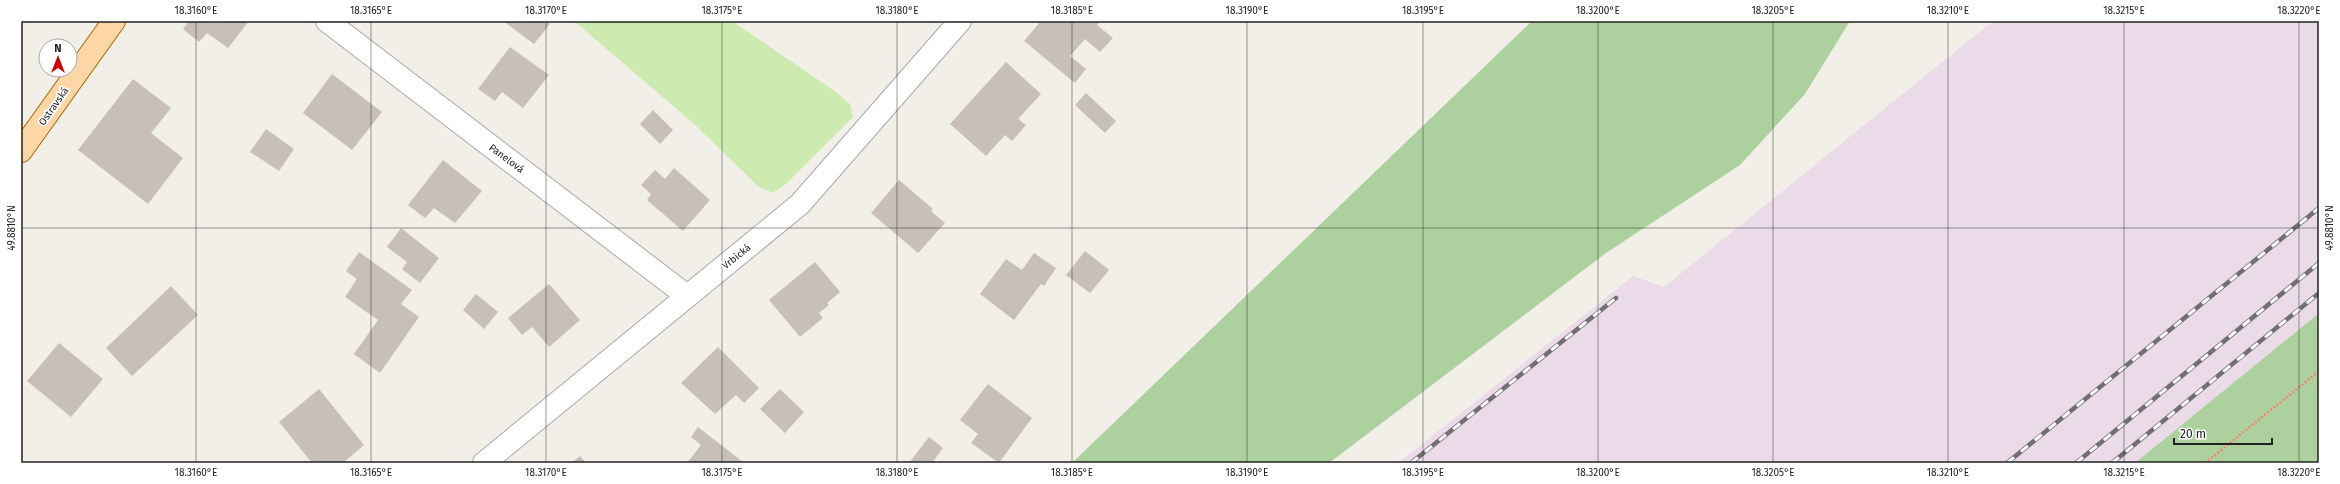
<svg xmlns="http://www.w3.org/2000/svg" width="2340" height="484" viewBox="0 0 2340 484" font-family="'Fira Sans',sans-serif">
	<rect width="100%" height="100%" fill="#f2efe9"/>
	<path fill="#ebdbe8" d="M1993 21H2319V313L2135 463H1398L1633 276 1664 287Z"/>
	<path fill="#cdebb0" d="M574 21H732L836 92 850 104 853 117 786 184 773 193 759 187 694 124Z"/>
	<path fill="#add19e" d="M1532 21H1850L1805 94 1740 165 1606 253 1329 463H1072Z
		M2319 313V463H2135Z"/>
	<path fill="#c7bfb8" d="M189 21H249L228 48 207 33 199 42 183 29Z
		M503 21H546L550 24 534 44Z
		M1041 21H1101L1097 25 1113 38 1100 52 1085 39 1070 56 1086 69 1075 83 1024 41Z
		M510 47 549 75 523 108 502 92 495 101 478 89Z
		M1006 62 1041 94 1018 119 1026 125 1012 141 1005 135 986 156 950 124Z
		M332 74 382 112 352 150 303 113Z
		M133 79 171 108 151 133 183 158 148 204 78 150Z
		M1086 93 1116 121 1105 133 1075 105Z
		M653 110 673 130 660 144 640 124Z
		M266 129 294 149 279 171 250 152Z
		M443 160 482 191 455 223 434 208 425 218 408 205Z
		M674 168 710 200 683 231 647 200 651 194 641 185 655 170 665 179Z
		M899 180 933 209 931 211 945 223 918 253 871 213Z
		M401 228 439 258 420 283 402 269 407 262 387 247Z
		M1085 251 1109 270 1090 293 1066 275Z
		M359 252 412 290 401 304 419 317 380 373 354 354 378 320 345 297 357 279 346 271Z
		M1034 253 1056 268 1044 286 1041 284 1014 320 980 294 1006 259 1022 270Z
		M815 262 840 292 827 303 829 305 819 313 823 318 800 337 769 300Z
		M549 284 580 320 549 347 532 327 522 335 508 318Z
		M171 286 198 315 132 376 106 348Z
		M476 294 498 312 484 329 463 310Z
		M59 343 103 379 71 417 27 381Z
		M718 347 759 388 744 403 736 395 715 414 681 383Z
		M988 384 1032 418 999 463 971 443 978 434 960 420Z
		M319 389 364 445 343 463H312L279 422Z
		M780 389 804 412 785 433 760 409Z
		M698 427 743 462 687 463 701 445 691 437Z
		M929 437 943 448 932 463H909Z
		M580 456 586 463H571Z"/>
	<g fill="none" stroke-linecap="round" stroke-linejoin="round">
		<g stroke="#a9a9a9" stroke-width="24">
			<path id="minor" d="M327 21 687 296
				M484 463 800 204 960 21"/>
		</g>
		<g stroke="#a06b00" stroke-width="24">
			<path id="major" d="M21 151 114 21"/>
		</g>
		<path stroke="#fa8072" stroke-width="2.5" stroke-dasharray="2 2" stroke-linecap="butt" d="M2205 463 2319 371"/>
		<use href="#minor" stroke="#fff" stroke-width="22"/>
		<use href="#major" stroke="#fcd6a4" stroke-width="22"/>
		<g stroke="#707070" stroke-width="4.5">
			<path id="rail" d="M1411 463 1616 298
				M2007 463 2319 208
				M2076 463 2319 263
				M2112 463 2319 293"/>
		</g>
		<use href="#rail" stroke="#fff" stroke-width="3" stroke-dasharray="9" stroke-linecap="butt"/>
	</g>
	<path fill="none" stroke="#222" stroke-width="1" stroke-opacity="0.45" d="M196 21V463M371 21V463M546 21V463M722 21V463M897 21V463M1072 21V463M1247 21V463M1423 21V463M1598 21V463M1773 21V463M1948 21V463M2124 21V463M2299 21V463M21 228H2319"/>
	<g text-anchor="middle" stroke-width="3.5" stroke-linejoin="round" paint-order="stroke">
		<g font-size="10" fill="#222" stroke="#fff">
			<text transform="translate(53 106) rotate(-55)" y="4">Ostravská</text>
			<text transform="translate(507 158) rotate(37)" y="4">Panelová</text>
			<text transform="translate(736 256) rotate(-39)" y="4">Vrbická</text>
		</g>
	</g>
	<rect width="2340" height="484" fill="none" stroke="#ffffff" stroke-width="44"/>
	<g transform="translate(58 58)"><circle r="19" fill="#ffffff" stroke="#a7a7a7"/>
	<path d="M0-3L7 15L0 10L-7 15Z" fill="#d40000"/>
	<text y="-6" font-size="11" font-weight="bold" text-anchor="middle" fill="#222222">N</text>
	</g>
	<path d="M2174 438v6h98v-6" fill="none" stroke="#222222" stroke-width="2"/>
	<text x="2180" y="438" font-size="12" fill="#222222" stroke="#ffffff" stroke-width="3" paint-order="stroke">20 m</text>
	<rect x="22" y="22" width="2296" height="440" fill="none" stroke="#222" stroke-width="1.5"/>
	<g font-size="10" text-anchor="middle" fill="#222">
		<text x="196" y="14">18.3160°E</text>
		<text x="371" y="14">18.3165°E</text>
		<text x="546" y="14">18.3170°E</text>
		<text x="722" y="14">18.3175°E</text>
		<text x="897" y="14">18.3180°E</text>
		<text x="1072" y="14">18.3185°E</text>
		<text x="1247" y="14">18.3190°E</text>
		<text x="1423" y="14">18.3195°E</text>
		<text x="1598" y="14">18.3200°E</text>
		<text x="1773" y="14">18.3205°E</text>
		<text x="1948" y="14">18.3210°E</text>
		<text x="2124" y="14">18.3215°E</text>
		<text x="2299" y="14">18.3220°E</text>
		<text transform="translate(11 228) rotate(-90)" y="4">49.8810°N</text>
		<text transform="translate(2329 228) rotate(-90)" y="4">49.8810°N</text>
		<text x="196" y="476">18.3160°E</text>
		<text x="371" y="476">18.3165°E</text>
		<text x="546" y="476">18.3170°E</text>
		<text x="722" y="476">18.3175°E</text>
		<text x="897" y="476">18.3180°E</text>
		<text x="1072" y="476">18.3185°E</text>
		<text x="1247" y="476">18.3190°E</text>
		<text x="1423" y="476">18.3195°E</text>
		<text x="1598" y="476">18.3200°E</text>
		<text x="1773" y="476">18.3205°E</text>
		<text x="1948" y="476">18.3210°E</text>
		<text x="2124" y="476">18.3215°E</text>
		<text x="2299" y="476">18.3220°E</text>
	</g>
</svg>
